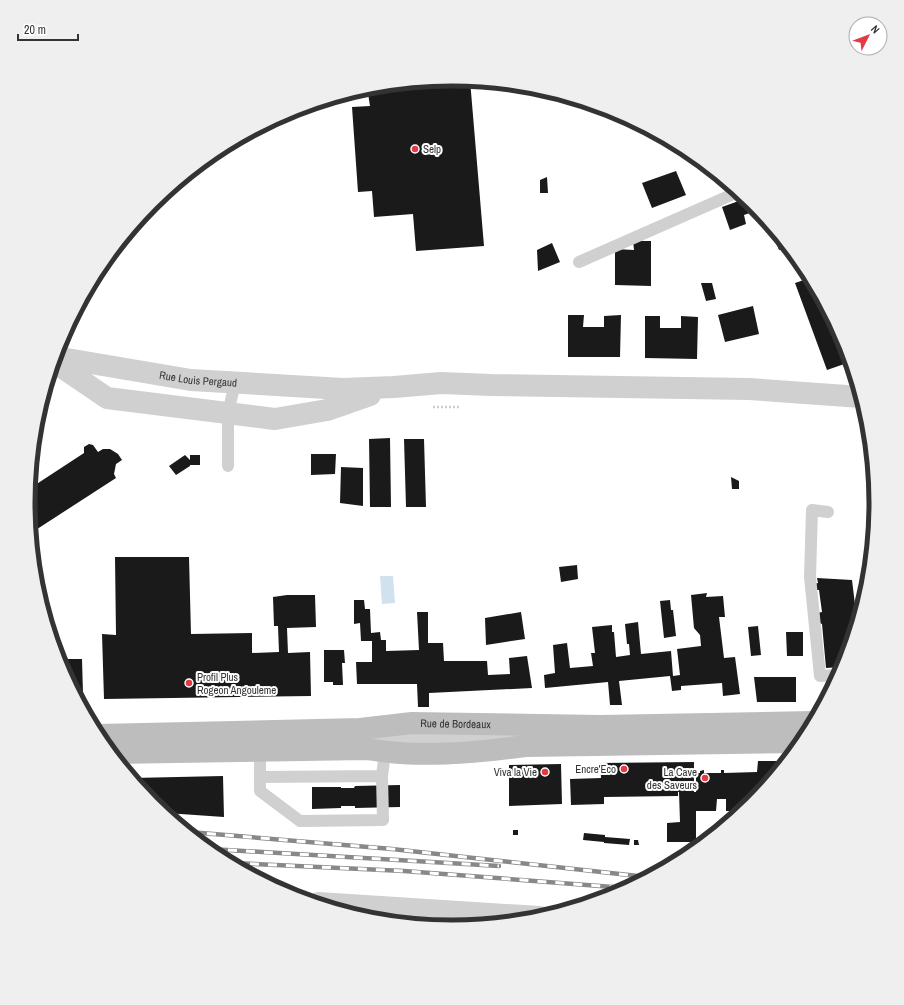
<svg xmlns="http://www.w3.org/2000/svg" width="904" height="1005" viewBox="0 0 904 1005" font-family="'Archivo Narrow',sans-serif">
	<rect width="100%" height="100%" fill="#fff"/>
	<path fill="#cfe2ee" d="M380 576H393L395 603 382 604Z"/>
	<path fill="#1a1a1a" d="M452 79 470 80 484 246 416 251 413 214 374 217 372 191 358 192 352 107 370 106 367 87H370Z
		M676 171 686 195 652 208 642 183Z
		M547 177 548 193H540V180Z
		M747 198 758 210 744 215 746 224 730 230 722 207Z
		M768 223H769L788 247 779 250Z
		M633 241H651V286L615 285V249L634 250Z
		M552 243 560 262 538 271 537 250Z
		M810 278 844 340 850 362 827 370 795 283Z
		M701 283H712L716 299 706 301Z
		M753 306 759 334 725 342 718 315Z
		M568 315H584L583 327H604V316L621 315 620 357H568Z
		M645 316H660V328H681V316L698 317 697 359 645 358Z
		M390 438 391 507H370L369 439Z
		M404 439H424L426 507H406Z
		M89 444 93 445 98 452 103 449H110L118 454 122 460 116 464 114 474 116 478 31 533 28 502 29 489 84 453V447Z
		M311 454H336L335 474 311 475Z
		M185 455 190 460V455H200V465H190V466L176 475 169 466Z
		M341 467 363 468V506L340 503Z
		M731 477 739 481V489H732Z
		M115 557H189L191 634 252 633V653L279 652 278 626H274L273 597 287 595H315L316 627 287 628 288 653 310 652 311 696 104 699 102 634 116 635Z
		M577 565 578 579 561 582 559 567Z
		M817 578 852 580 857 621 842 667 826 668 822 624 817 622V613L822 612 819 590H815L814 584 818 583Z
		M707 593 706 597 723 596 725 617H719L724 658 735 657 740 694 723 696 722 683 681 686V690L672 691 670 676 619 681 622 705H610L608 682 545 688 544 675 555 673 553 645 567 643 570 668 593 666 591 653H595L592 627 612 625V632H614L616 657 630 655 629 644H627L625 624 638 622 641 654 671 651 673 676 680 675 677 649 701 646 700 635 694 628 691 595Z
		M354 600H364L365 609H370L371 633 380 632 381 640H386V651L419 650 417 612H428V643H443L444 661H487L488 675 510 674 509 658 527 656 532 688 429 693V707H418L417 684H357L356 662H372V641H361L360 623 354 624Z
		M670 600 671 610H673L676 636 664 638 660 601Z
		M521 612 525 639 486 645 485 618Z
		M758 626 761 655 751 656 748 627Z
		M786 632H803V656H787Z
		M324 650H344L345 663H342L343 685H333V682H324Z
		M59 659H82L83 694H76Z
		M754 677H796V702H757Z
		M758 761H786L752 802 742 811H726V799H717L716 811H696V842H667V823L680 822 679 792H678V796L604 797V804L571 805 570 779 601 778 600 763 694 762V792H696V773H700V771L704 770V773H721V770H724V773L757 772Z
		M561 764 562 804 509 806V765Z
		M223 776 224 817 166 813 152 802 132 778Z
		M400 785V807L355 808V806H341V808L312 809V787H341V788H354L355 786Z
		M513 830H518V835H513Z
		M584 833 605 835V837L630 839 629 845 604 843V842L583 840Z
		M634 840H638L639 845H634Z"/>
	<g fill="none" stroke-linecap="round" stroke-linejoin="round">
		<path stroke="#cdcdcd" stroke-width="2.5" stroke-dasharray="2 2" stroke-linecap="butt" d="M433 407H460"/>
		<path stroke="#d0d0d0" stroke-width="12" d="M579 262 738 192
			M228 466V413L235 383
			M828 512 812 510 810 577 820 676 838 675
			M361 738 534 736
			M260 750V791L300 821 383 820 382 776 260 777
			M382 776 385 752"/>
		<g stroke="#d0d0d0" stroke-width="22">
			<path id="s1" d="M55 357 191 380 343 389 394 387 441 383 491 385 749 389 861 397"/>
			<path d="M54 362 107 398 275 419 327 410 370 395"/>
			<path d="M318 903 539 917"/>
		</g>
		<g stroke="#bdbdbd" stroke-width="22">
			<path id="s2" d="M98 735 360 729 412 723 601 726 813 722"/>
			<path d="M112 753 367 749C418 758 474 753 525 746L802 742"/>
		</g>
		<g stroke="#888" stroke-width="4.5">
			<path id="rail" d="M189 832 392 849 647 877
				M210 849 499 866
				M232 863 404 871 626 888"/>
		</g>
		<use href="#rail" stroke="#fff" stroke-width="3" stroke-dasharray="9" stroke-linecap="butt"/>
	</g>
	<g fill="#e63946" stroke="#fff" stroke-width="1.5">
		<circle cx="415" cy="149" r="4"/>
		<circle cx="189" cy="683" r="4"/>
		<circle cx="624" cy="769" r="4"/>
		<circle cx="545" cy="772" r="4"/>
		<circle cx="705" cy="778" r="4"/>
	</g>
	<g text-anchor="middle" stroke-width="4" stroke-linejoin="round" paint-order="stroke">
		<g font-size="11" fill="#333" stroke="#fff" text-anchor="end">
			<text x="423" y="153" text-anchor="start">Selp</text>
			<text x="197" y="681" text-anchor="start">Profil Plus<tspan x="197" dy="13">Rogeon Angouleme</tspan></text>
			<text x="616" y="773">Encre'Eco</text>
			<text x="537" y="776">Viva la Vie</text>
			<text x="697" y="776">La Cave<tspan x="697" dy="13">des Saveurs</tspan></text>
		</g>
		<g font-size="11" fill="#333" stroke="#fff">
			<text dy="4" stroke="none"><textPath href="#s1" startOffset="145">Rue Louis Pergaud</textPath></text>
			<text dy="4" stroke="none"><textPath href="#s2" startOffset="358">Rue de Bordeaux</textPath></text>
		</g>
	</g>
	<path d="M0 0H904V1005H0ZM35 503a417 417 0 1 1 834 0a417 417 0 1 1-834 0Z" fill="#efefef" fill-rule="evenodd"/>
	<path fill="none" stroke="#333" stroke-width="5" d="M35 503a417 417 0 1 1 834 0a417 417 0 1 1-834 0Z"/>
	<g transform="translate(868 36) rotate(48)"><circle r="19" fill="#ffffff" stroke="#adadad"/>
	<path d="M0-3L7 15L0 10L-7 15Z" fill="#e63946"/>
	<text y="-6" font-size="11" font-weight="bold" text-anchor="middle" fill="#333333">N</text>
	</g>
	<path d="M18 34v6h60v-6" fill="none" stroke="#333333" stroke-width="2"/>
	<text x="24" y="34" font-size="12" fill="#333333" stroke="#ffffff" stroke-width="3" paint-order="stroke">20 m</text>
</svg>
